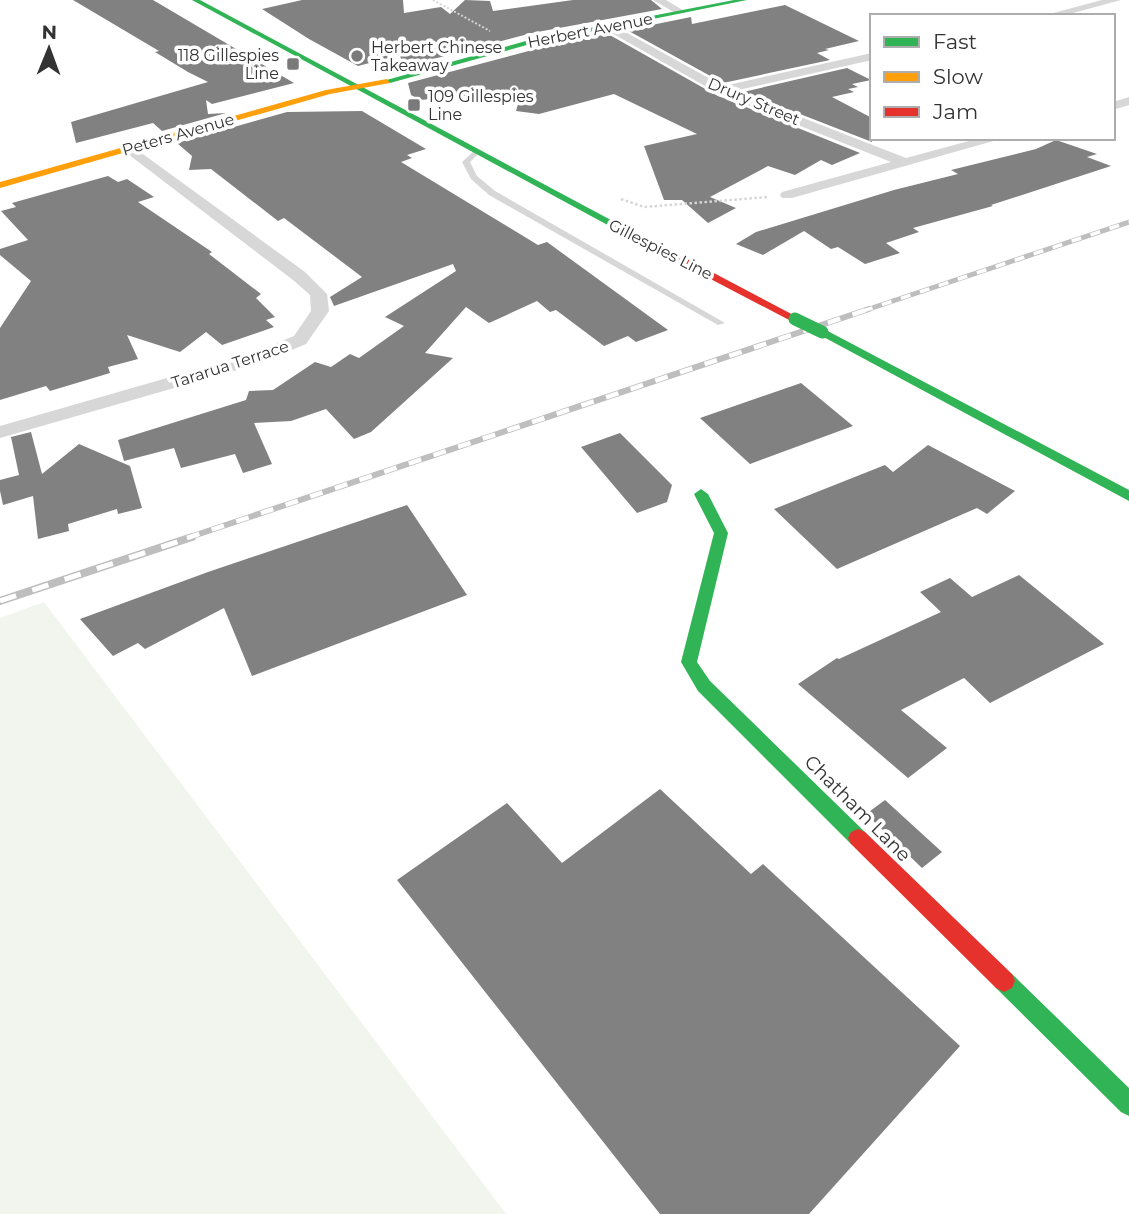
<svg xmlns="http://www.w3.org/2000/svg" width="1129" height="1214" viewBox="0 0 1129 1214" font-family="Montserrat,sans-serif">
	<rect width="100%" height="100%" fill="#fff"/>
	<path fill="#f1f5ed" d="M44 602 506 1214H0V618Z"/>
	<path fill="#818181" d="M73 0H153L294 83 212 104 206 100 208 114 226 113 162 131 153 123 76 143 71 122 208 82 188 72 155 52 159 51Z
		M302 0H403L404 13 441 7 450 14 465 0 490 1 493 11 573 0H651L662 9 532 33 403 67 400 55 358 66 309 39 262 9Z
		M785 5 859 41 825 49 829 50 817 53 830 60 723 83 627 30 691 17 692 24Z
		M608 34 716 95 860 153 832 165 821 160 795 175 768 166 710 197 736 208 708 223 682 200H664L644 146 697 134 614 94 539 114 516 111 522 91 420 100 411 95 408 83 536 49Z
		M847 68 871 80 852 84 858 87 848 89 854 92 832 97 872 118V142L743 92Z
		M362 111 426 149 407 155 412 158 401 162 538 245 547 242 668 330 636 342 628 336 604 346 556 310 550 312 537 301 489 323 466 307 425 353 453 358 371 432 354 439 326 409 291 421 254 423 272 464 243 473 235 454 181 468 174 448 124 461 118 440 246 400 249 391 273 390 315 362 331 367 350 354 359 358 404 326 385 317 456 271 453 264 334 306 330 297 362 277 284 218 278 221 211 169 189 170 192 156 177 143 287 112Z
		M1056 140 1097 154 1087 157 1111 166 991 205 993 206 913 228 919 232 886 243 900 253 865 264 838 247 831 249 804 231 763 255 736 244 756 232 894 190 958 174 951 170 1036 149Z
		M108 176 118 182 127 179 154 197 138 202 212 252 209 254 261 294 256 298 275 317 266 320 274 327 222 345 206 332 180 352 127 335 138 359 108 367 110 373 50 391 46 386 0 400V328L31 281 0 255V249L28 240 1 211 16 207 12 203Z
		M801 383 853 426 750 464 700 418Z
		M31 432 42 474 79 444 130 466 142 508 118 514 117 509 68 524 69 531 38 539 33 496 3 505 0 491V480L19 475 11 437Z
		M620 433 672 485 667 502 637 513 581 447Z
		M928 445 1015 491 987 514 977 508 837 569 774 509 885 465 893 472Z
		M407 505 467 595 252 676 224 608 145 649 138 643 113 656 80 619 208 572Z
		M1019 575 1104 644 990 703 964 678 901 710 947 748 908 778 798 684 837 658 839 659 941 612 920 592 950 578 972 597Z
		M660 789 751 874 763 864 960 1046 809 1214H660L397 880 507 803 562 863Z
		M885 800 942 852 922 868 866 814Z"/>
	<g fill="none" stroke-linecap="round" stroke-linejoin="round">
		<path stroke="#d6d6d6" stroke-width="2" stroke-dasharray="2 2" stroke-linecap="butt" d="M433 0 490 31"/>
		<path stroke="#d6d6d6" stroke-width="2.5" stroke-dasharray="2.5 2.5" stroke-linecap="butt" d="M621 199 644 207 768 197"/>
		<path fill="#d7d7d7" fill-rule="evenodd" d="M474 151 480 152 470 162 477 176 495 191 725 323 718 325 489 195 471 179 462 162Z"/>
		<path fill="#d7d7d7" fill-rule="evenodd" d="M653 0H666L686 12 677 14Z
			M1102 0H1121L1062 16H1042Z
			M603 24H611L723 86 872 53V60L734 91 906 158 980 138H1004L792 198H782L780 195 782 192 891 162 717 93 603 28Z
			M1129 97V105L1113 110V102Z
			M129 144 305 272 327 294 329 311 306 344 261 363 0 438V426L247 355 294 336 311 311 310 295 293 280 124 151V145Z"/>
		<path fill="#30b455" fill-rule="evenodd" d="M192 0H200L624 227 615 229Z
			M734 0H747L534 43 390 83 383 81 533 39Z
			M822 328 1129 490V501L818 334V330Z
			M701 489 708 494 728 533 697 662 710 681 865 832 868 838 865 844 858 847 851 844 698 691 681 662 714 533 694 494Z
			M1004 970 1012 974 1129 1088V1116L1121 1112 996 988 993 981 996 974Z"/>
		<path fill="#ff9f0a" fill-rule="evenodd" d="M387 79 390 83 330 94 0 188V182L326 90Z"/>
		<path fill="#e5322d" fill-rule="evenodd" d="M615 225H623L801 319 791 321 615 229Z
			M858 829 865 832 1012 974 1015 981 1012 988 1004 992 996 988 851 844 848 838 851 832Z"/>
		<g stroke="#bebebe" stroke-width="5">
			<path id="rail-far2" d="M863 311 1129 222"/>
		</g>
		<g stroke="#bebebe" stroke-width="6">
			<path id="rail-far1" d="M187 538 869 309"/>
		</g>
		<g stroke="#bebebe" stroke-width="8">
			<path id="rail" d="M0 601 192 537"/>
		</g>
		<use href="#rail-far2" stroke="#fff" stroke-width="3.5" stroke-dasharray="10" stroke-linecap="butt"/>
		<use href="#rail-far1" stroke="#fff" stroke-width="4.5" stroke-dasharray="13" stroke-linecap="butt"/>
		<use href="#rail" stroke="#fff" stroke-width="5" stroke-dasharray="17" stroke-linecap="butt"/>
		<path stroke="#30b455" stroke-width="13" d="M795 319 822 332"/>
	</g>
	<g fill="#7a7a7a" stroke="#fff" stroke-width="2.5">
		<circle cx="357" cy="56" r="7"/>
		<rect x="286" y="57" width="14" height="14" rx="3.5"/>
		<rect x="407" y="98" width="14" height="14" rx="3.5"/>
	</g>
	<g text-anchor="middle" stroke-width="7" stroke-linejoin="round" paint-order="stroke">
		<g font-size="16" fill="#333" stroke="#fff">
			<text transform="translate(590 30) rotate(-11)" y="6">Herbert Avenue</text>
			<text transform="translate(754 101) rotate(23)" y="6">Drury Street</text>
			<text transform="translate(178 134) rotate(-16)" y="6">Peters Avenue</text>
			<text transform="translate(661 249) rotate(27)" y="6">Gillespies Line</text>
			<text transform="translate(230 364) rotate(-18)" y="6">Tararua Terrace</text>
		</g>
		<g font-size="16" fill="#333" stroke="#fff" text-anchor="start">
			<text x="371" y="53">Herbert Chinese<tspan x="371" dy="18">Takeaway</tspan></text>
			<text x="279" y="61" text-anchor="end">118 Gillespies<tspan x="279" dy="18">Line</tspan></text>
			<text x="428" y="102">109 Gillespies<tspan x="428" dy="18">Line</tspan></text>
		</g>
		<g font-size="19" fill="#333" stroke="#fff">
			<text transform="translate(858 808) rotate(45)" y="7">Chatham Lane</text>
		</g>
	</g>
	<rect x="870" y="14" width="245" height="126" fill="#ffffff" stroke="#adadad" stroke-width="2"/>
	<rect x="884" y="37" width="35" height="10" fill="#30b455" stroke="#adadad" stroke-width="2"/>
	<text x="933" y="49" font-size="21" fill="#333333">Fast</text>
	<rect x="884" y="72" width="35" height="10" fill="#ff9f0a" stroke="#adadad" stroke-width="2"/>
	<text x="933" y="84" font-size="21" fill="#333333">Slow</text>
	<rect x="884" y="107" width="35" height="10" fill="#e5322d" stroke="#adadad" stroke-width="2"/>
	<text x="933" y="119" font-size="21" fill="#333333">Jam</text>
	<g transform="translate(49 49) rotate(1)" stroke="#ffffff" stroke-width="5" paint-order="stroke">
	<path d="M0-5L12 26L0 18L-12 26Z" fill="#333333"/>
	<text y="-10" font-size="19" font-weight="bold" text-anchor="middle" fill="#333333">N</text>
	</g>
</svg>
